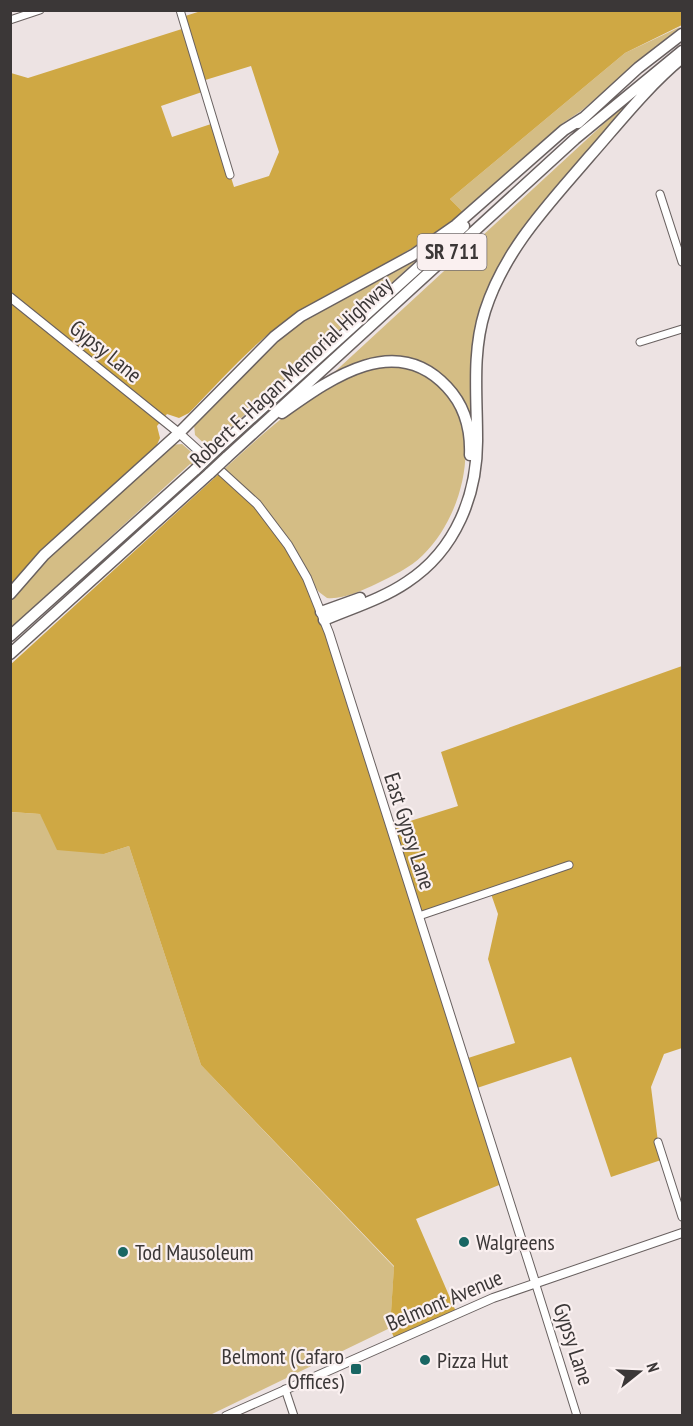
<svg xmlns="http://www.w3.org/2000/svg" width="693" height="1426" viewBox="0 0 693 1426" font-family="'PT Sans Narrow',sans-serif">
	<rect width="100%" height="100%" fill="#ede3e3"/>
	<path fill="#d4bd85" d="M680 27 581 111 563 123 463 212 450 199 625 53Z
		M636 94 638 96 531 220 485 302 474 423H471L467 412 409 360 328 378Z
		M415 258 417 260 211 445 216 450 196 469 190 464 11 628V599L34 570 170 445 182 444 197 457 208 447 195 435 194 424 265 351 308 317Z
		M384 366C490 369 481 498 423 555 410 568 392 576 376 584 363 590 342 600 327 598L319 592 222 471C259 437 299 400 344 378 356 372 371 369 384 366Z
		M10 812 40 814 104 854 129 846 201 1065 394 1267 390 1328 210 1415H11Z"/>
	<path fill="#cfa844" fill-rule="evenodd" d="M201 11H682V25L625 53 450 199 463 212C414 254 354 277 300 311 257 338 224 377 189 413L179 418 167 414 157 426 160 438 156 447 11 586V73L28 78 185 28 182 17ZM251 66 279 152 269 176 234 187 214 123 172 137 161 106 205 91 202 81Z
		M222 471 257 504 307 578 391 827 458 806 441 752 682 666V1048L664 1054 651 1087 658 1142 664 1159 611 1177 571 1057 474 1089 504 1183 416 1219 457 1314 395 1340 390 1328 394 1266 201 1065 129 846 104 854 57 850 40 814 11 812 10 665ZM490 891 498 914 488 959 515 1043 465 1059 419 916Z"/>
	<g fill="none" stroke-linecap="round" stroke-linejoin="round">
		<g stroke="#696160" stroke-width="9">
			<path id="minor" d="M180 10 230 175
				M10 20 40 10
				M660 194 682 262
				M640 342 682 329
				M419 916 569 865
				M658 1142 682 1217
				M535 1282 577 1416
				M285 1389 294 1416"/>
		</g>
		<g stroke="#696160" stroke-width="10">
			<path id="major" d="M10 297 179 433 257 504 288 545 307 578 329 633 535 1282
				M226 1416 493 1298 682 1233"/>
		</g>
		<g stroke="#696160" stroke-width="13">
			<path id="highway" d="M578 123 638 68 682 34
				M282 413C330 379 395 331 447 387 465 406 471 430 470 455
				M216 450 464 226
				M226 458 575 139 682 51
				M10 594 44 555 179 433 274 337 301 316 413 255 456 225 564 130 583 118
				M321 612 360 598
				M324 620C352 608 382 599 407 582 456 550 478 494 477 437 477 395 472 352 485 311 505 249 548 205 589 157 619 123 647 87 682 58
				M10 636 196 469
				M10 654 210 473"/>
		</g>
		<use href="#minor" stroke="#fff" stroke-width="7"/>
		<use href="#major" stroke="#fff" stroke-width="8"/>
		<use href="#highway" stroke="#fff" stroke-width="10"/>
		<g stroke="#696160" stroke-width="13" stroke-linecap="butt">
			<path id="highway-bridge" d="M196 469 216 450
				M210 473 226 458"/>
		</g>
		<use href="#highway-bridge" stroke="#fff" stroke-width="10"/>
	</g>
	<g fill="#196663" stroke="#faf0f0" stroke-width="2">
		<circle cx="464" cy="1242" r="6"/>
		<circle cx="123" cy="1252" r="6"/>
		<circle cx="425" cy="1360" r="6"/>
		<rect x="350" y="1363" width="12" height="12" rx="3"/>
	</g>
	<g text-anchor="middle" stroke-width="4.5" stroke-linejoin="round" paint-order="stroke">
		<rect fill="#faf0f0" stroke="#746e6e" stroke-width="1.5" x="417.5" y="234" width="69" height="36" rx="4.5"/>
		<g font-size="21" font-weight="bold" fill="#3b3737">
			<text x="452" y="259">SR 711</text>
		</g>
		<g font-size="22" fill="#3b3737" stroke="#faf0f0">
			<text transform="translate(106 351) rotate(39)" y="8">Gypsy Lane</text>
			<text transform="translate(291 372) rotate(-43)" y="8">Robert E. Hagan Memorial Highway</text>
			<text transform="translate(410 831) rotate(72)" y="8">East Gypsy Lane</text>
			<text transform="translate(444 1300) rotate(-23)" y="8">Belmont Avenue</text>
			<text transform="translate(574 1344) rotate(72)" y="8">Gypsy Lane</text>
		</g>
		<g font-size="22" fill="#3b3737" stroke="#faf0f0" text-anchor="start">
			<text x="476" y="1250">Walgreens</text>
			<text x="135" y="1260">Tod Mausoleum</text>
			<text x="344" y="1364" text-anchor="end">Belmont (Cafaro<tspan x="344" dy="25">Offices)</tspan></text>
			<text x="437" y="1368">Pizza Hut</text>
		</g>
	</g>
	<rect width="693" height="1426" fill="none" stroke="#3b3737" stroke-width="24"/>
	<g transform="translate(639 1372) rotate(72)" stroke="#faf0f0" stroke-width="4.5" paint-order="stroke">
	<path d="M0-4.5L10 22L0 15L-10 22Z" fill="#3b3737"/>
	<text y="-9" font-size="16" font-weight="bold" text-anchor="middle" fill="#3b3737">N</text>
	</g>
</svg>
